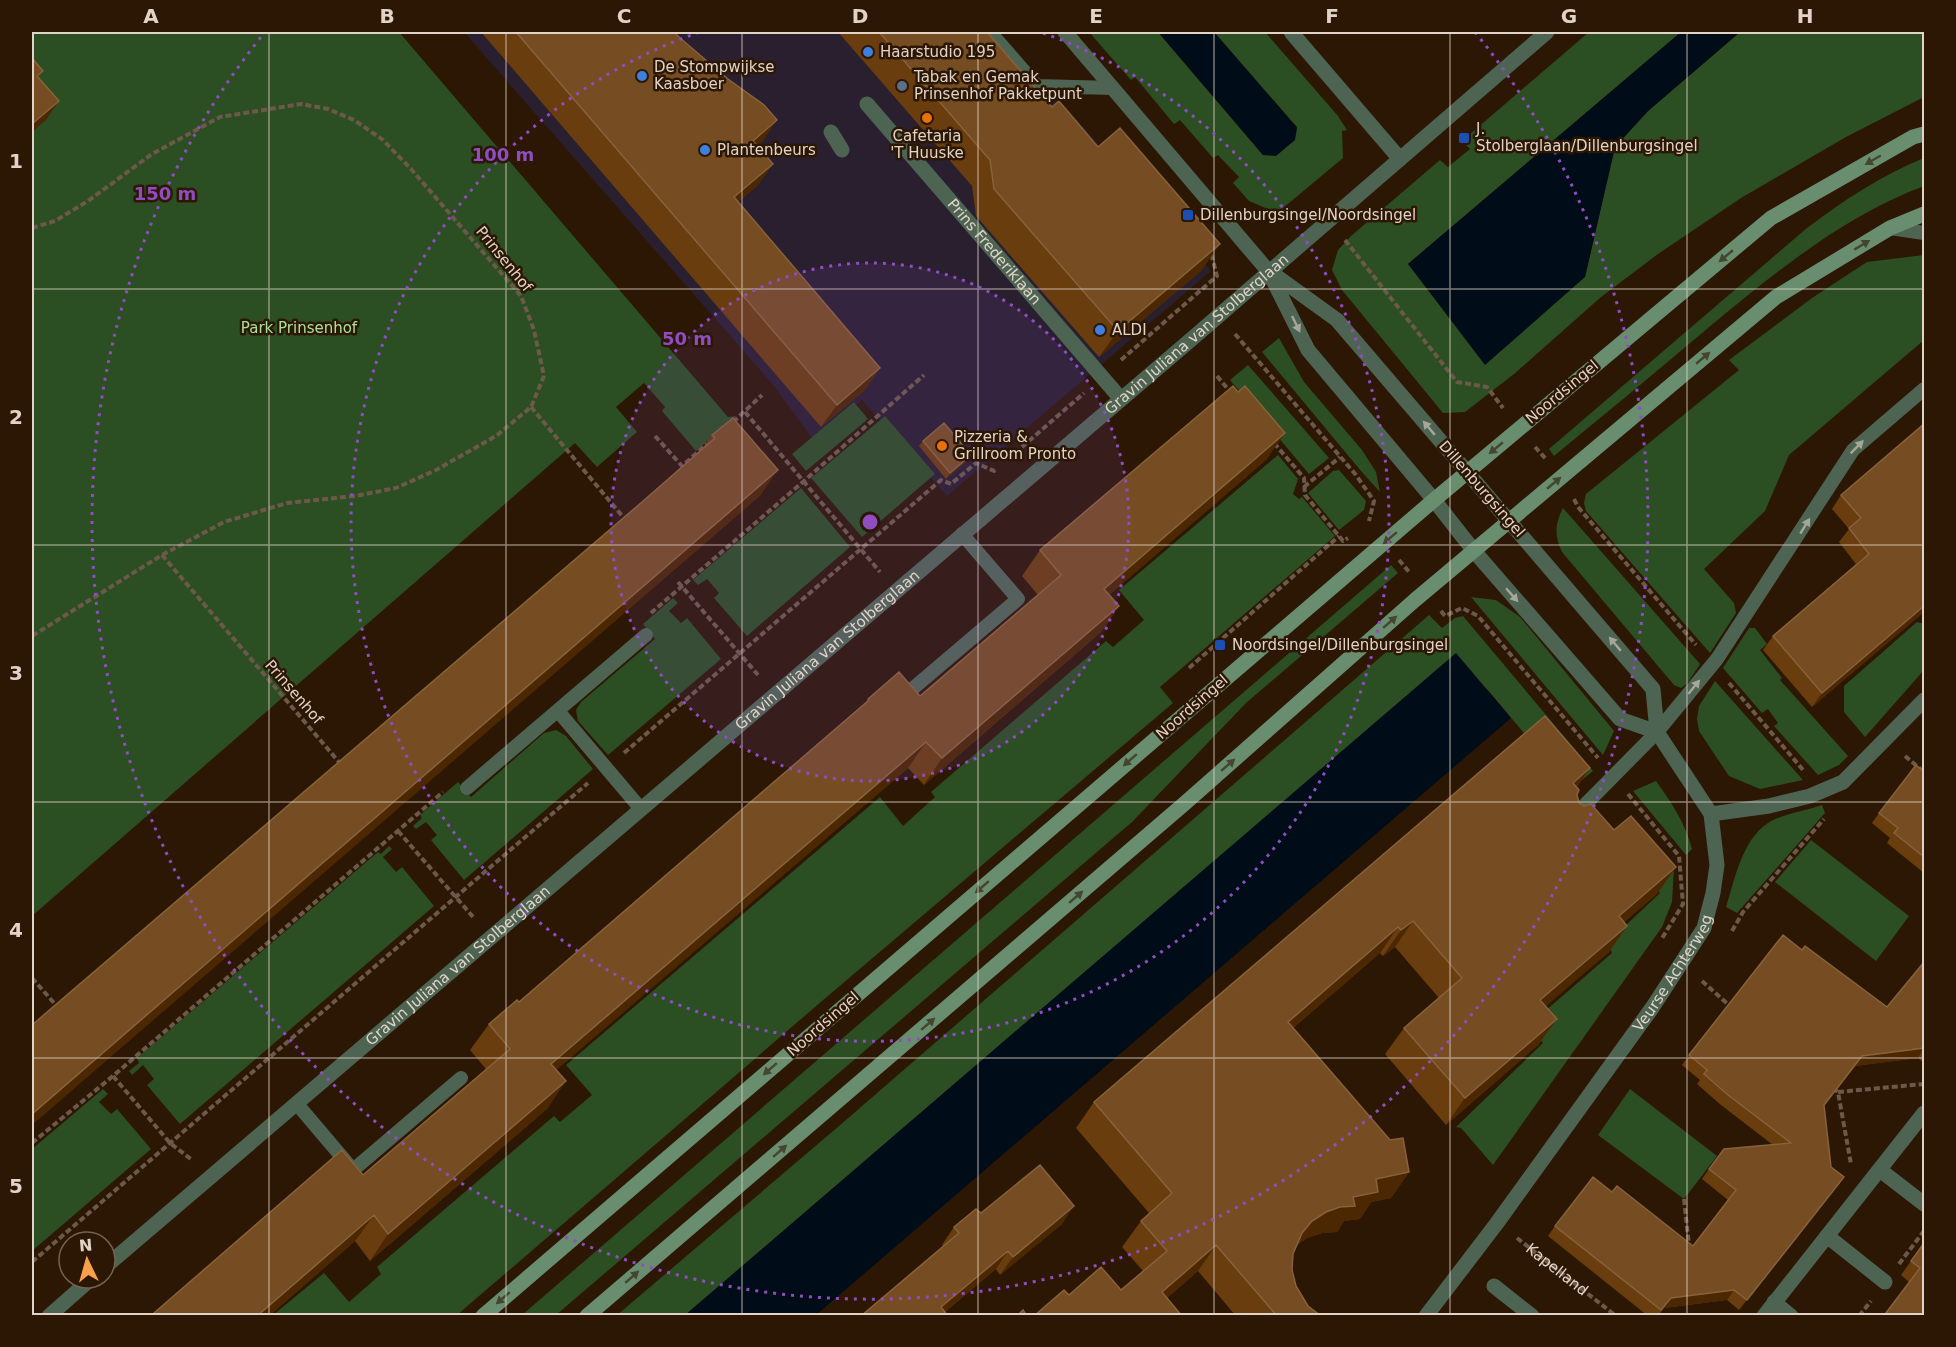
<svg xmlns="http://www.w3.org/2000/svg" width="1956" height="1347" viewBox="0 0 1956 1347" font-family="'DejaVu Sans',sans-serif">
	<rect width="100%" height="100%" fill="#2c1705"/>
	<path fill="#2a1f2e" d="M464 32H999L1211 271 947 496 862 400 814 441 774 386Z"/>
	<path fill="#2c4e23" d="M32 32H399L728 417 736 416 696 451 662 411 665 407 644 383 616 407 637 432 597 467 575 443 32 916Z
		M1089 32H1158L1263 155 1297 127 1214 32H1265L1338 116 1347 130 1342 131 1343 158 1277 213 1249 201 1233 183 1239 177 1218 155 1213 158 1180 120 1174 124 1135 77 1131 80Z
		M1589 32H1681L1408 264 1585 277 1615 147 1648 111 1740 32H1924V97L1846 137 1741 198 1658 254 1601 297 1514 374 1465 412 1443 413 1342 290 1332 270 1338 250 1351 236 1440 160 1448 167 1470 149 1462 141Z
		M1924 158V186C1842 217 1776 272 1708 328 1657 371 1605 414 1554 456L1549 449 1807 228C1844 200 1882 175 1924 158Z
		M1924 255V340L1789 455 1765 511 1704 569 1734 603 1736 613 1710 653 1586 511 1584 503 1586 494 1739 370 1729 360 1812 298 1867 262Z
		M1279 338 1304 382 1362 450 1376 472 1380 492 1361 471 1262 352Z
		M1248 365 1329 458 1309 474 1230 380Z
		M854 402 868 419 806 471 792 454Z
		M885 416 935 474 862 537 811 478Z
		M1278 455 1298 479 1293 494 1299 499 1302 497 1335 536 1160 687 1173 703 822 1001 457 1315H273L324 1273 349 1302 381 1274 377 1267 554 1116 560 1122 592 1095 566 1065 880 797 903 826 935 797 931 792 1106 641 1113 647 1144 620 1119 590Z
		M1339 470 1366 501 1364 510 1339 530 1308 493 1333 471Z
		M801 488 850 547 747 636 714 598 719 593 707 579 698 585 693 580Z
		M1563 508 1700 664 1687 684 1681 688 1674 685 1562 552C1554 535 1555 524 1563 508Z
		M1391 565 1398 573 1246 703 1132 822 556 1315H522Z
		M1471 597 1496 600 1520 617 1614 731 1603 755Z
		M673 598 678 603 669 611 681 623 687 618 721 659 608 755 578 721 576 710 581 702 655 639 643 624Z
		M1429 615 1442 628 1455 618 1463 616 1593 771 1571 789 1487 689 686 1315 616 1316 839 1126Z
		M1917 622 1924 624V670L1865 737 1844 712V686Z
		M1749 628H1755L1767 644 1760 650 1782 678 1780 680 1848 756 1839 765 1818 775 1774 726 1778 723 1768 709 1762 713 1723 668Z
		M1715 681 1803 780 1760 789 1729 776 1699 731 1697 719 1699 706Z
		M556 730 566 736 593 769 464 880 431 840 437 835 426 822 416 829 413 826 422 818 420 815 458 782 471 797 544 733Z
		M1656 781C1672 803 1685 823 1692 849L1686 855 1633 791Z
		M1822 805 1825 813 1737 913 1726 907C1735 879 1742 840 1768 823 1779 815 1808 810 1822 805Z
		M1632 825 1648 834 1674 867 1672 902 1662 927 1493 1165 1461 1128 1456 1127 1543 1043 1529 1025 1612 953 1607 943 1660 893 1609 834Z
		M1811 840 1909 916 1876 961 1775 882Z
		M389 846 392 849 383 857 396 872 402 867 434 906 180 1124 147 1085 154 1079 143 1065 132 1075 129 1071 139 1063 137 1058 378 852 381 854Z
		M103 1089 108 1094 99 1102 111 1114 117 1109 151 1149 32 1251V1149Z
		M1630 1089 1717 1156 1684 1199 1598 1135Z"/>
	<path fill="#000c17" d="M1158 32H1214L1297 128 1295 140 1276 156 1263 155Z
		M1681 32H1740L1648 111 1615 147 1585 277 1485 365 1408 264Z
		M1456 653 1511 718 816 1315H685Z"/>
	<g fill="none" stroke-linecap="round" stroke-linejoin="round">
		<g stroke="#6c5949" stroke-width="4" stroke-dasharray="6 3" stroke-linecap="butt">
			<path d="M32 228 55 221 88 201 152 154 220 117 301 104 328 109 354 120 383 140 411 169 521 296 534 330 544 376 531 407 496 436 436 470 396 488 355 496 287 503 224 522 162 555 32 636"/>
			<path d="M1345 240 1457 382 1487 387 1503 408"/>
			<path d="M1235 334 1356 475 1374 501 1369 521"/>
			<path d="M1121 360 1217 276 1211 253"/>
			<path d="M1217 376 1232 394"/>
			<path d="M531 407 623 517"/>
			<path d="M745 412 880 572"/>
			<path d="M733 422 762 395"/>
			<path d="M655 436 682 466 707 444"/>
			<path d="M1274 443 1304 478 1305 495 1343 541 1348 538"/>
			<path d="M1022 447 1084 393"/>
			<path d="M1535 447 1546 459"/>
			<path d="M1304 487 1340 457"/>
			<path d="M1574 499 1578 507 1696 645"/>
			<path d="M162 555 339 762"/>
			<path d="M1399 560 1410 573"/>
			<path d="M678 582 758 675"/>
			<path d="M1441 611 1445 616 1462 608 1478 616 1598 758"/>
			<path d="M651 613 804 481 924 375"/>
			<path d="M1189 668 1339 536"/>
			<path d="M1729 683 1804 771"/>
			<path d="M624 753 941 480 951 484 976 463 994 471 996 470"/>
			<path d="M1905 756 1924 772"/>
			<path d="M1628 794 1679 856 1683 904 1661 940"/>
			<path d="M398 831 474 918"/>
			<path d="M1732 931 1743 912 1824 819"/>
			<path d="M32 978 54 1003"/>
			<path d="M1702 981 1731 1007"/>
			<path d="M113 1076 170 1143 192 1160"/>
			<path d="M1833 1088 1838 1092 1851 1164"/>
			<path d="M1838 1092 1924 1084"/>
			<path d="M32 1143 113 1076 443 792"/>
			<path d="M1684 1199 1689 1245"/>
			<path id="s1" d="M1517 1238 1616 1316"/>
			<path d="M32 1262 588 783"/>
			<path d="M1899 1264 1924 1231"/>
			<path d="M1859 1316 1871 1301"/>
		</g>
		<path stroke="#4e6452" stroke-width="14" d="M990 32 1037 86 1113 88
			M1890 228 1924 233
			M904 696 1018 599 962 534
			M558 711 641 809
			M467 788 646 635
			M1572 818 1657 732 1717 659 1853 450 1924 389
			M297 1104 353 1170 461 1078"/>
		<g stroke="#4e6452" stroke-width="15">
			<path id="s2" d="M867 104 1121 399"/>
			<path d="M831 132 842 150"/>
		</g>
		<g stroke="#4e6452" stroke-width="15">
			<path d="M1291 32 1400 159"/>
			<path d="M1474 551 1620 719 1657 732"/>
			<path d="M1711 814 1769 806 1810 796 1843 782 1924 700"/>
			<path d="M1880 1170 1924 1204"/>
			<path d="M1827 1236 1885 1282"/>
			<path id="s3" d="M105 1267 1187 343 1547 32"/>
			<path d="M1494 1286 1532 1316"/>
			<path d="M1774 1302 1791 1316"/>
			<path d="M49 1316 92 1278"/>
			<path id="s4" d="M1426 1316 1497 1223 1652 1008 1704 928 1713 893 1717 865 1711 814 1657 732 1653 689 1509 521"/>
			<path d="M1764 1316 1924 1113"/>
		</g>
		<path stroke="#4e6452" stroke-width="15" d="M1065 32 1269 272 1308 350 1434 500 1474 551
			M1272 273 1337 320 1509 521"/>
		<path stroke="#698d6f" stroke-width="15" d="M483 1316 1434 500 1771 218 1913 137 1924 134
			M587 1316 1184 804 1415 600 1776 297 1890 228 1924 214"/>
	</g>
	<path fill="#693d0e" d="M481 32H674L680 38 777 120 761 143 758 146 773 164 757 186 738 202 880 368 865 390 821 427Z
		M838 32H987L1052 107 1202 270 1099 357 976 216 972 186Z
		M1924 424V612L1812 707 1763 650 1773 636 1856 564 1839 542 1849 529 1832 509 1841 495Z
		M712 435 760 496 642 502 702 449Z
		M923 441 971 455 968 460 946 479 919 446Z
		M1267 459 1109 595 1119 606 1101 632 924 785 908 768 556 1070 548 1108 370 1261 355 1241 269 1316H152L154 1313 363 1175 486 1069 470 1050 489 1024 519 1002 863 706 868 699 920 696 1038 595 1022 576 1040 550Z
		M1924 772V873L1887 843 1890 838 1872 823 1879 813Z
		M1577 787V795L1579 803 1614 830 1676 867 1657 894 1624 922 1609 952 1545 1006 1557 1019 1538 1045 1446 1125 1385 1054 1404 1028 1439 998 1395 947 1383 956 1380 953 1293 1028 1409 1172 1391 1198 1371 1202 1360 1219 1344 1221 1337 1232 1322 1233 1307 1238 1297 1245 1293 1254 1292 1270 1296 1286 1308 1306 1321 1316H1236L1198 1271 1167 1298 1069 1295 1121 1290 1143 1271 1122 1247 1141 1221 1149 1213 1076 1128 1094 1102Z
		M1802 950 1887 1007 1924 962V1063L1918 1058 1855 1066 1824 1106 1831 1167 1844 1177 1739 1310 1727 1300 1664 1308 1658 1316H1648L1548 1236 1555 1226 1612 1192 1693 1246 1728 1200 1702 1179 1709 1169 1773 1145 1721 1105 1697 1084 1700 1080 1682 1065 1689 1055Z
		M981 1213 1062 1224 1000 1275 996 1269 945 1312 861 1316 943 1246 942 1245 954 1227Z
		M1924 1243V1316H1883L1909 1282 1901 1275Z"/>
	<path fill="#4b2702" d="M59 101 46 120 32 132V124Z
		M777 120 761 143 738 164 753 141Z
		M773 164 757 186 718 219 734 197Z
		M1220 244 1202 270 1099 357 1118 331Z
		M880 368 865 390 821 427 837 405Z
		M1285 433 1267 459 1086 615 1104 589Z
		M971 455 968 460 946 479 950 473Z
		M778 470 760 496 32 1125V1114Z
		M1119 606 1101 632 924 785 942 758Z
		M1924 606V612L1812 707 1822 693Z
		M926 742 908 768 533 1090 551 1064Z
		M1590 768 1572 795 1573 783Z
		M1676 867 1657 894 1600 943 1619 916Z
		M1413 921 1395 947 1383 956 1401 930Z
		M1627 926 1609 952 1522 1027 1540 1000Z
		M1398 927 1380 953 1269 1048 1288 1022Z
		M1557 1019 1538 1045 1446 1125 1465 1098Z
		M1924 1048 1918 1058 1855 1066 1817 1115 1862 1056Z
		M566 1081 548 1108 370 1261 388 1234Z
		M1409 1172 1391 1198 1371 1202 1360 1219 1344 1221 1337 1232 1322 1233 1307 1238 1294 1247 1302 1233 1312 1221 1326 1212 1353 1197 1376 1179Z
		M1844 1177 1837 1187 1739 1310 1747 1300Z
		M1074 1206 1062 1224 1000 1275 1013 1257Z
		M374 1215 355 1241 269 1316H257Z
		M1216 1245 1198 1271 1146 1316 1162 1292Z
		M1008 1251 996 1269 940 1316 941 1307Z
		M1734 1290 1727 1300 1664 1308 1658 1316 1671 1298Z"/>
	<path fill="#764d22" stroke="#87623c" stroke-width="1.5" d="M516 32H674L680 38 728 79 764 105 777 120 753 141 773 164 734 197 880 368 837 405Z
		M879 32H987L1052 107 1059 101 1098 147 1120 128 1220 244 1118 331 994 189 990 160Z
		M32 58 43 71 37 76 59 101 32 124Z
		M1233 386 1238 392 1245 386 1285 433 1104 589 1119 606 942 758 926 742 551 1064 566 1081 388 1234 374 1215 257 1316H157L154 1313 342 1150 363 1175 510 1049 489 1024 517 1000 519 1002 869 700 868 699 899 672 920 696 1061 575 1040 550Z
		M733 418 778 470 32 1114V1025L642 502 715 438 712 435Z
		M944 423 971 455 950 473 923 441Z
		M1924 424V606L1822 693 1773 636 1869 554 1849 528 1861 518 1841 495Z
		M1545 716 1590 768 1573 783 1579 790 1577 795 1579 803 1584 806 1591 804 1614 830 1631 816 1676 867 1619 916 1627 926 1540 1000 1557 1019 1465 1098 1404 1028 1462 978 1413 921 1401 930 1398 927 1288 1022 1390 1140 1403 1138 1409 1172 1376 1179 1378 1192 1353 1197 1355 1206 1340 1207 1326 1212 1312 1221 1302 1233 1293 1254 1292 1270 1296 1286 1308 1306 1321 1316H1277L1216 1245 1162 1292 1182 1316H1034L1064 1290 1069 1295 1101 1267 1121 1290 1167 1251 1141 1221 1172 1193 1094 1102Z
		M1916 765 1924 772V857L1894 833 1898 828 1879 813Z
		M1783 935 1802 950 1805 946 1887 1007 1924 962V1048L1862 1056 1824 1105 1831 1167 1844 1177 1747 1300 1734 1290 1671 1298 1661 1310 1555 1226 1593 1177 1612 1192 1617 1186 1693 1246 1736 1190 1709 1169 1724 1149 1791 1143 1728 1095 1704 1074 1707 1070 1689 1055Z
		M1040 1165 1074 1206 1013 1257 1008 1251 941 1307 948 1316H861L959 1233 954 1227 976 1209 981 1213Z
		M1924 1243V1316H1889L1886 1313 1920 1268 1911 1261Z
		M1023 1310 1027 1316H1017Z"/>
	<defs><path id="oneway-solid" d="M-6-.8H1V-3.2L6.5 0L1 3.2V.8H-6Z" transform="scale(1.5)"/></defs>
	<g fill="#44462f">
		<use href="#oneway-solid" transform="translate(1873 160) rotate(150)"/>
		<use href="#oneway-solid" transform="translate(1862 245) rotate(-31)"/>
		<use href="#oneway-solid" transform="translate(1726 256) rotate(140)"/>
		<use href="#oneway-solid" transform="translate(1703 358) rotate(-40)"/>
		<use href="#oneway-solid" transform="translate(1496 448) rotate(140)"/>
		<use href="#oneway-solid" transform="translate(1554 483) rotate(-40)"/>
		<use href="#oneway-solid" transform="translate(1390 538) rotate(139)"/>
		<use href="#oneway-solid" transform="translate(1390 622) rotate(-41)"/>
		<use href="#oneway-solid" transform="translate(1130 760) rotate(139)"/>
		<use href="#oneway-solid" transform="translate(1228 765) rotate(-41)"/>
		<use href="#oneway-solid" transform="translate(982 887) rotate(139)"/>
		<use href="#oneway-solid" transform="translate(1076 897) rotate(-41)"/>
		<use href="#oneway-solid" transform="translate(928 1024) rotate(-41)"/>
		<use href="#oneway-solid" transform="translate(770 1069) rotate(139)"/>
		<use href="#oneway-solid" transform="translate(780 1151) rotate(-41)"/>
		<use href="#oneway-solid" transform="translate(632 1277) rotate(-41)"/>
		<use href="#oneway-solid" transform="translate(503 1298) rotate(139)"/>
	</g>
	<g fill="#a6a798">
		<use href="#oneway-solid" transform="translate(1296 324) rotate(64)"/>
		<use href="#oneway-solid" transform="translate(1429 428) rotate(-130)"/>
		<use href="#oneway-solid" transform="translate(1857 447) rotate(-45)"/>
		<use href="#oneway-solid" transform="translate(1805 526) rotate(-58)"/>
		<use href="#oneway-solid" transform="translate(1512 595) rotate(49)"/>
		<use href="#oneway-solid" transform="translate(1615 644) rotate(-130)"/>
		<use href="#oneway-solid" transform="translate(1694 687) rotate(-51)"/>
	</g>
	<path fill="none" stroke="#e1d3c7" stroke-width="1.5" stroke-opacity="0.55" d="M269 32V1316M506 32V1316M742 32V1316M978 32V1316M1214 32V1316M1450 32V1316M1687 32V1316M32 289H1924M32 545H1924M32 802H1924M32 1058H1924"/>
	<circle cx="870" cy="522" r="259" fill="#8f4dc1" fill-opacity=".12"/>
	<g fill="none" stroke="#8f4dc1" stroke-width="3" stroke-dasharray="3 6">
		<circle cx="870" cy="522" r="259"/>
		<path d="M1043 33A519 519 0 1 1 697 33"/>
		<path d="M1475 32A778 778 0 1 1 265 32"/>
	</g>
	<g fill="#3f7fe0" stroke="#2c1705" stroke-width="2">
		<circle cx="868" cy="52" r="6"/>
		<circle cx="642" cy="76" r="6"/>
		<circle cx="705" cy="150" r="6"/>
		<circle cx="1100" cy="330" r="6"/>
	</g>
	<circle fill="#5c6f8a" stroke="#2c1705" stroke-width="2" cx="902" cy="86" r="6"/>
	<g fill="#e8710a" stroke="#2c1705" stroke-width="2">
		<circle cx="927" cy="118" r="6"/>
		<circle cx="942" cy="446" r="6"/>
	</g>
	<g fill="#1a4fb4" stroke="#2c1705" stroke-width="2">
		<rect x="1458" y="132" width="12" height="12" rx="3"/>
		<rect x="1182" y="209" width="12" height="12" rx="3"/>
		<rect x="1214" y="639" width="12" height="12" rx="3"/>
	</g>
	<g text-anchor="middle" stroke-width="5" stroke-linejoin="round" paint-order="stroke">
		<g font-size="15" fill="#e1d3c7" stroke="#2c1705" text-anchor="start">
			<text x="880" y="57">Haarstudio 195</text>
			<text x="654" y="72">De Stompwijkse<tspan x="654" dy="17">Kaasboer</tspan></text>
			<text x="914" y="82">Tabak en Gemak<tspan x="914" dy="17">Prinsenhof Pakketpunt</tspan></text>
			<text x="1476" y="134">J.<tspan x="1476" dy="17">Stolberglaan/Dillenburgsingel</tspan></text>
			<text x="927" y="141" text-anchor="middle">Cafetaria<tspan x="927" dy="17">'T Huuske</tspan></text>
			<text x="717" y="155">Plantenbeurs</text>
			<text x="1200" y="220">Dillenburgsingel/Noordsingel</text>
			<text x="1112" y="335">ALDI</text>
			<text x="954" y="442">Pizzeria &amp;<tspan x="954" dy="17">Grillroom Pronto</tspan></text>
			<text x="1232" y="650">Noordsingel/Dillenburgsingel</text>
		</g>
		<g font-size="15" fill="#e1d3c7" stroke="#2c1705">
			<text dy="5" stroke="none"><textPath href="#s2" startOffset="195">Prins Frederiklaan</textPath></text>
			<text transform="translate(504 259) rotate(51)" y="5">Prinsenhof</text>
			<text dy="5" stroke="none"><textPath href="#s3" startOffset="1436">Gravin Juliana van Stolberglaan</textPath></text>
			<text transform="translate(1562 392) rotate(-40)" y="5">Noordsingel</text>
			<text transform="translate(1482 489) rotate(49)" y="5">Dillenburgsingel</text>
			<text dy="5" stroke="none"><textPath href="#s3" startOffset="950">Gravin Juliana van Stolberglaan</textPath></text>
			<text transform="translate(294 692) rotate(49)" y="5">Prinsenhof</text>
			<text transform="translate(1192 707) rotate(-41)" y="5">Noordsingel</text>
			<text dy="5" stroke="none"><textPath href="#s3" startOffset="464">Gravin Juliana van Stolberglaan</textPath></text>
			<text dy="5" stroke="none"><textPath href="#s4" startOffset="423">Veurse Achterweg</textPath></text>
			<text transform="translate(823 1024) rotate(-41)" y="5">Noordsingel</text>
			<text dy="5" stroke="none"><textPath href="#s1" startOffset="51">Kapelland</textPath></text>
		</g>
		<g font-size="15" fill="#a7e298" stroke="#2c1705">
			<text x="299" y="333">Park Prinsenhof</text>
		</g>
	</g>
	<circle cx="870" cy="522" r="9" fill="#8f4dc1" stroke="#2c1705" stroke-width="3"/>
	<g font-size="18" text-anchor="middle" font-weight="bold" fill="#8f4dc1" stroke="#2c1705" stroke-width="5" stroke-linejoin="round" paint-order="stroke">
		<text x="503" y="161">100 m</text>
		<text x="165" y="200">150 m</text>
		<text x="687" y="345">50 m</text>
	</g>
	<rect width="1956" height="1347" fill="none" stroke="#2c1705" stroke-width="66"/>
	<g transform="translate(87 1260) rotate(355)"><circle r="28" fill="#2c1705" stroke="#746253" stroke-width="1.5"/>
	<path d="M0-4.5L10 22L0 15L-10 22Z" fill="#f8a14a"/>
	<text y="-9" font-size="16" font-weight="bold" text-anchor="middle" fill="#e1d3c7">N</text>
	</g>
	<rect x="33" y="33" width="1890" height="1281" fill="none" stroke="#e1d3c7" stroke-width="2"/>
	<g font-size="20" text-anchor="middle" font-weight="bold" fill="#e1d3c7">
		<text x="151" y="23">A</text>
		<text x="387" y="23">B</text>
		<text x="624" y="23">C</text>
		<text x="860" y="23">D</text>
		<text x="1096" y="23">E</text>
		<text x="1332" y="23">F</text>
		<text x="1569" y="23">G</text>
		<text x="1805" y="23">H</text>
		<text x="16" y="168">1</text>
		<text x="16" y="424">2</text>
		<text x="16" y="680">3</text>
		<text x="16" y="937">4</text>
		<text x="16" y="1193">5</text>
	</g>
</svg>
